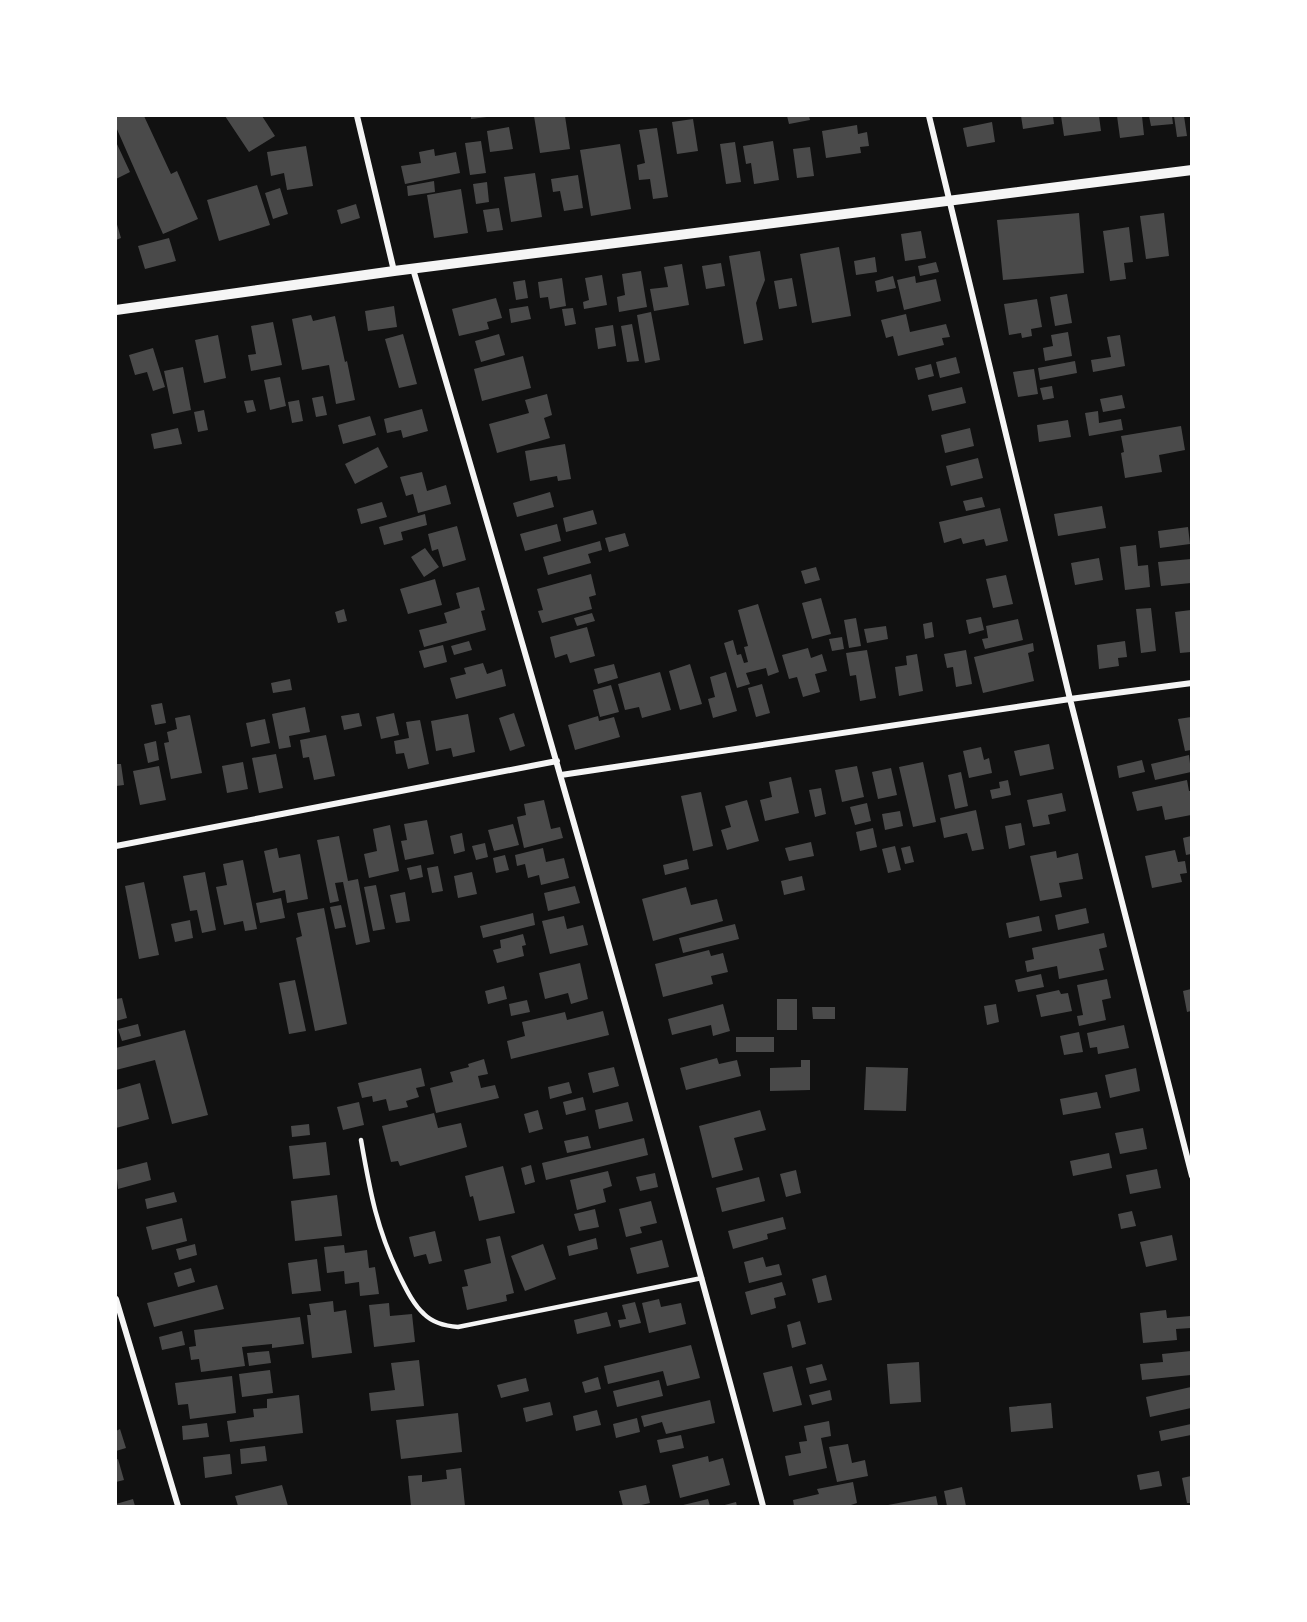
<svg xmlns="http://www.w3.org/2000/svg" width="1307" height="1622" viewBox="0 0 1307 1622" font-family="Barlow,sans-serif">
	<rect width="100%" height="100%" fill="#111"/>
	<path fill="#4a4a4a" d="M116 116H144L171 174 177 171 198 219 163 234 116 127Z
		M225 116H262L275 136 249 152Z
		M471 116H487V117L471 119Z
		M534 116H565L570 149 540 153Z
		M787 116H809L810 120 789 124Z
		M1021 116H1053L1054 124 1023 129Z
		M1061 116H1099L1101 131 1064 136Z
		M1117 116H1142L1144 135 1120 138Z
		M1149 116H1172L1173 124 1151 126Z
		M1174 116H1184L1187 136 1177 137Z
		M693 119 698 151 677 154 672 122Z
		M992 122 995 142 967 147 963 128Z
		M857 125 858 134 867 132 869 146 860 147 861 153 826 158 822 131Z
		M509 127 513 149 490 152 487 131Z
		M657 128 668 197 653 199 650 179 639 180 637 165 645 163 639 130Z
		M481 141 486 173 470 175 465 143Z
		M773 141 779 180 754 184 751 163 746 164 743 146Z
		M116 142 130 172 116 179Z
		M735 142 741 182 726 184 720 144Z
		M620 144 631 209 591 216 580 150Z
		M306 146 313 186 287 190 284 173 271 176 267 152Z
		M810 147 814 176 797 178 793 149Z
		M434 149 435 156 456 152 460 173 405 184 401 166 421 163 419 152Z
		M535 173 542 217 511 222 504 177Z
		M578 175 583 208 564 211 560 191 553 192 551 179Z
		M434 181 435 192 408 196 407 186Z
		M487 182 489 202 476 204 473 184Z
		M257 185 270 225 219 241 207 200Z
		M280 188 288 214 273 219 265 193Z
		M461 189 468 233 434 238 427 195Z
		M356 204 360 218 341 224 337 210Z
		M499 208 503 230 487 232 483 210Z
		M1079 213 1084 273 1003 280 997 220Z
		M1164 213 1169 256 1146 259 1140 216Z
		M116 221 121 238 116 240Z
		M1129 227 1133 262 1124 263 1126 279 1110 281 1103 231Z
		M921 231 926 258 905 261 901 234Z
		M169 238 176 261 145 269 138 246Z
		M839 247 851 316 812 323 800 254Z
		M760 251 765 280 756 303 763 340 744 344 729 256Z
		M875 257 877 272 856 275 854 261Z
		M936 262 939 272 920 276 918 266Z
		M721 263 725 286 706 289 702 266Z
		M682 264 689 305 654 311 650 289 668 287 664 267Z
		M641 271 647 307 619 312 617 297 625 295 622 274Z
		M602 275 607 305 584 309 583 302 589 300 585 278Z
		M893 276 896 288 877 292 875 281Z
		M915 276 916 283 936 279 941 301 904 310 897 280Z
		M562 278 566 306 550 309 548 297 540 298 538 282Z
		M792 278 797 306 779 309 774 281Z
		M525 280 528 298 516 300 513 282Z
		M1067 294 1072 323 1055 326 1050 297Z
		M496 298 502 318 487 322 489 329 459 336 452 309Z
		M1037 299 1042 327 1031 329 1032 336 1022 338 1021 333 1009 335 1004 304Z
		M394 306 397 327 368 331 365 311Z
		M528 306 531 319 511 323 509 309Z
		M573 308 576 324 565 326 562 309Z
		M651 312 660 360 645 363 637 315Z
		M906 314 910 332 946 324 950 337 942 338 944 345 898 356 893 336 886 338 881 320Z
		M311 315 313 321 335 316 345 362 347 361 355 400 336 404 329 365 302 370 292 319Z
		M273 322 282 365 251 371 248 355 256 354 251 326Z
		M632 324 639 361 627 362 621 326Z
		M613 325 616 346 598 349 595 328Z
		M1068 332 1072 356 1045 361 1043 348 1053 346 1051 335Z
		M403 334 417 384 399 388 385 339Z
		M499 334 505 355 481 362 475 341Z
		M218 335 226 378 204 383 195 340Z
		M1120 335 1125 366 1093 372 1091 360 1111 357 1107 337Z
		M153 348 165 387 153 391 147 372 135 375 129 355Z
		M523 356 531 388 482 401 474 369Z
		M956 357 960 373 940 378 936 362Z
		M1075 361 1077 373 1040 380 1038 368Z
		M931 364 934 376 918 380 915 368Z
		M183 367 191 410 173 414 164 371Z
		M1034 369 1038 394 1018 397 1013 372Z
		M280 377 286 406 270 410 264 380Z
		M1052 386 1054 398 1043 400 1040 388Z
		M962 387 966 403 932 411 928 395Z
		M547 394 552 415 544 418 550 438 497 453 489 424 529 413 525 400Z
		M1122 395 1125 408 1103 412 1100 399Z
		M323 396 327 415 316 417 312 398Z
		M253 400 256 411 247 413 244 401Z
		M299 400 303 421 292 423 288 402Z
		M422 409 428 431 403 438 401 430 387 433 384 419Z
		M204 410 208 430 198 432 194 412Z
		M1098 411 1099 423 1121 419 1123 430 1089 436 1085 413Z
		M370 416 376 435 343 444 338 425Z
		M1068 420 1071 437 1039 442 1037 425Z
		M1181 426 1185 450 1159 455 1162 472 1125 478 1121 453 1124 452 1121 436Z
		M178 428 182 444 154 449 151 434Z
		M970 428 974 446 945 453 941 435Z
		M565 444 571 479 558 481 557 476 530 481 525 451Z
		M378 447 388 467 355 484 345 464Z
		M978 458 983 478 951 486 946 466Z
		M422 472 427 491 446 485 451 504 418 513 413 494 406 496 400 477Z
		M550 492 554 507 517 517 513 503Z
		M982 497 985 507 966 511 963 501Z
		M382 502 387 517 361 524 357 509Z
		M1102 506 1106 528 1058 536 1054 514Z
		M1000 508 1008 541 986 546 984 539 963 544 961 538 944 543 939 522Z
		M593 510 597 524 566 532 563 518Z
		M425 514 427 525 401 532 403 540 384 545 379 527Z
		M557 524 561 541 525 551 520 534Z
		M457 526 466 560 443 567 438 549 432 551 428 534Z
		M1188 527 1190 544 1160 548 1158 531Z
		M625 533 629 546 609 552 605 538Z
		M600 541 602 550 588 554 591 563 548 575 543 557Z
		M1136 545 1138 566 1148 565 1150 587 1125 590 1120 547Z
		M425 548 439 567 424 577 411 557Z
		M1099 558 1103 580 1075 585 1071 563Z
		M1191 559V583L1161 586 1158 562Z
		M816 567 820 580 805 584 801 571Z
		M591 574 596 595 589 597 592 609 542 623 538 611 543 610 537 589Z
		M1006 575 1013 604 993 608 986 579Z
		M435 579 442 605 408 614 400 589Z
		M479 587 485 610 481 611 486 630 424 647 419 630 447 623 444 613 460 608 456 593Z
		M821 598 831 634 812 639 802 603Z
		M758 604 779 672 768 676 766 668 746 673 750 684 737 688 724 643 733 640 737 655 741 654 744 663 748 662 744 647 748 646 738 610Z
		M1151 608 1156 651 1141 653 1136 609Z
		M344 609 347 621 338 623 335 612Z
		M1191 610V652L1180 653 1175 612Z
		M592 613 595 621 577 626 574 618Z
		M981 617 984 630 969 634 966 620Z
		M856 618 861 646 849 648 844 620Z
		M1018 619 1023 640 985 649 982 639 988 638 986 626Z
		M932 622 934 637 925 639 923 624Z
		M886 626 888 639 867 643 864 629Z
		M587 627 595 656 570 663 567 654 555 658 550 637Z
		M842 637 844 649 832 651 829 639Z
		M469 641 472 650 454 655 451 646Z
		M1125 641 1127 657 1118 658 1119 666 1099 669 1097 645Z
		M1033 643 1034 651 1028 653 1034 681 983 693 974 657Z
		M443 645 447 662 424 668 419 651Z
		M808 648 811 658 822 654 827 671 815 674 820 692 803 697 797 677 789 679 782 655Z
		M867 650 876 698 860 701 856 675 850 676 846 653Z
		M966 650 972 684 956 687 953 667 947 668 944 654Z
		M917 654 923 691 899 696 895 667 907 665 906 656Z
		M483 663 487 674 502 669 506 686 456 699 450 678 466 674 464 668Z
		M614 664 618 678 598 684 594 669Z
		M690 664 702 704 680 710 669 671Z
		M660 672 671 710 642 718 639 707 625 710 618 684Z
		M726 672 737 711 713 718 708 699 715 697 710 677Z
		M290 679 292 690 273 693 271 683Z
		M762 684 770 713 756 717 748 688Z
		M611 685 619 712 600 717 593 690Z
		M162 703 166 723 155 725 151 705Z
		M305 707 310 732 289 736 291 747 279 749 272 714Z
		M359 713 362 726 344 730 341 716Z
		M394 713 399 735 381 739 376 717Z
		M514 713 525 746 510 751 499 718Z
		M468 714 475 752 453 757 451 748 436 751 431 721Z
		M190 715 202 773 171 779 164 743 169 742 167 732 177 729 175 718Z
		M598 716 599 721 614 717 620 737 575 750 568 725Z
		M1191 717V750L1185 751 1178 719Z
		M265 719 270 743 251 747 246 723Z
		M420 720 429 764 408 769 404 753 396 754 394 741 409 738 406 722Z
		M326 735 335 776 314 780 309 757 303 758 300 740Z
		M156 741 159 760 148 763 144 744Z
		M1049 744 1054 769 1020 776 1014 751Z
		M981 747 984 760 989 758 992 773 969 778 963 751Z
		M276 754 283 788 259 793 252 758Z
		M1189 755 1191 772 1155 780 1151 764Z
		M1142 760 1145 772 1119 778 1117 766Z
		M243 762 248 789 227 793 222 766Z
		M923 762 936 822 913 827 899 767Z
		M116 764H121L124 785 116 786Z
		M159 766 166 800 140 805 133 771Z
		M857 766 864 797 842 802 835 770Z
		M891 768 897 795 878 799 872 772Z
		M961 772 968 806 955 809 948 775Z
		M791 777 799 813 765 821 760 800 772 797 769 782Z
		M1008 780 1011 795 992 799 990 790 1000 788 999 782Z
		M1187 780 1189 791H1191V815L1165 820 1162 806 1137 811 1132 792Z
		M821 788 826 814 815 817 809 790Z
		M701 792 713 846 693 851 681 796Z
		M1062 793 1066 811 1048 815 1050 824 1033 827 1027 800Z
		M544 800 551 829 560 827 563 838 524 848 517 817 526 815 524 804Z
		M747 800 759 841 727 850 721 830 731 827 725 806Z
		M867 803 871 821 855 825 850 807Z
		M976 810 984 849 972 851 967 833 944 838 940 818Z
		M900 811 903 826 885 830 882 814Z
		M427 820 434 854 405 860 401 841 407 840 404 824Z
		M1021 823 1025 845 1009 849 1005 826Z
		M513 824 519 845 494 851 488 830Z
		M390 825 399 871 369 878 364 854 377 851 373 829Z
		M873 828 877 847 860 851 856 832Z
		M462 833 465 851 454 854 450 836Z
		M339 836 348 881 358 879 370 942 356 945 343 882 335 883 339 901 330 903 317 840Z
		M1191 836V854L1186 855 1183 838Z
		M811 842 814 856 789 861 785 848Z
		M485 843 488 857 476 860 472 846Z
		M895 846 901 870 888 873 882 849Z
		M910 846 914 862 905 864 901 848Z
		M277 848 279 858 300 854 308 899 287 903 285 890 273 893 264 851Z
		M543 848 546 862 564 858 569 878 541 885 539 875 528 878 525 864 517 866 515 855Z
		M1175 850 1178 862 1185 861 1187 873 1180 874 1182 882 1152 888 1145 856Z
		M1056 851 1057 858 1078 853 1083 879 1059 883 1062 897 1040 901 1030 856Z
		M505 855 509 870 496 873 493 858Z
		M687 859 689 869 665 875 663 865Z
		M243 860 257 929 245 931 243 921 224 925 216 887 227 885 223 864Z
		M421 865 423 877 410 880 407 868Z
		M438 866 443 891 432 893 427 868Z
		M205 872 216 930 202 933 197 910 190 911 183 876Z
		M472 872 477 894 458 898 454 876Z
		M802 876 805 890 784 895 781 881Z
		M144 882 159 955 139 959 125 886Z
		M376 885 385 929 373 931 364 887Z
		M575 886 580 903 548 911 544 893Z
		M686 887 691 905 717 899 723 921 653 941 642 899Z
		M405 892 410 921 396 923 390 895Z
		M281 898 285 918 260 923 256 903Z
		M341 905 346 927 335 929 330 907Z
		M324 908 347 1024 315 1031 296 938 302 936 297 913Z
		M1086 908 1089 923 1058 930 1055 915Z
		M533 913 535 925 483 938 480 926Z
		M564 916 567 929 583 925 588 945 550 954 542 921Z
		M1039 916 1042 931 1009 938 1006 923Z
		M190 920 193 938 175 942 171 924Z
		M735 924 739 939 683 953 679 938Z
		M1104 933 1107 947 1099 949 1104 970 1059 979 1057 966 1027 972 1025 961 1034 959 1032 948Z
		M523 934 526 945 522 946 524 956 497 963 493 950 501 948 500 940Z
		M709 950 711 956 723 953 728 972 711 976 713 984 663 997 655 964Z
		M580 963 588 999 571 1004 568 993 545 999 539 973Z
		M1041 974 1044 987 1018 992 1015 980Z
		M1107 979 1111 998 1102 1000 1106 1020 1079 1026 1077 1016 1083 1015 1077 985Z
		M295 980 306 1031 289 1034 279 983Z
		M504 986 507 999 488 1004 485 991Z
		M1191 989V1011L1187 1012 1183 991Z
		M1059 990 1061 994 1068 993 1072 1011 1041 1017 1036 995Z
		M122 998 127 1018 116 1021V999Z
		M777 999H797V1030H777Z
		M527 1000 530 1012 511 1016 509 1004Z
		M723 1004 730 1031 713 1036 711 1025 672 1035 668 1019Z
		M996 1004 999 1022 987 1025 984 1006Z
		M812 1007H835V1019H813Z
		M603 1011 609 1035 511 1059 507 1041 525 1036 522 1022 565 1012 567 1020Z
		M138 1024 141 1036 122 1041 118 1029Z
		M1124 1025 1129 1048 1098 1054 1097 1047 1090 1048 1087 1033Z
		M185 1030 208 1115 172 1124 155 1060 116 1070V1048Z
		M1079 1032 1083 1052 1064 1055 1060 1036Z
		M736 1037H774V1052H736Z
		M717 1058 719 1064 737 1060 741 1076 686 1090 680 1068Z
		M484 1059 488 1074 478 1076 481 1088 495 1085 499 1098 436 1113 430 1088 453 1082 450 1072 469 1067 468 1064Z
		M801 1060H810V1090L770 1091V1068L801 1067Z
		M614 1067 619 1086 593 1093 588 1073Z
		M866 1067 908 1068 906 1111 864 1110Z
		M421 1068 425 1086 416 1088 419 1097 406 1101 408 1107 389 1111 386 1099 373 1102 372 1096 362 1098 358 1083Z
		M1136 1068 1140 1091 1110 1098 1105 1075Z
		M569 1082 572 1093 550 1099 548 1087Z
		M140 1083 149 1119 116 1128V1090Z
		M1097 1092 1101 1108 1063 1115 1060 1099Z
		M583 1097 586 1110 566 1115 563 1102Z
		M359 1102 364 1125 343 1130 337 1107Z
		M628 1102 633 1121 599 1129 595 1110Z
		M538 1110 543 1129 529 1133 524 1114Z
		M760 1110 766 1130 734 1138 743 1170 712 1178 699 1126Z
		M434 1113 438 1128 461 1123 467 1147 400 1166 398 1161 391 1162 382 1126Z
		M309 1124 310 1135 292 1137 291 1126Z
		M1143 1128 1147 1149 1120 1154 1115 1133Z
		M588 1136 591 1148 567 1153 564 1141Z
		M644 1138 648 1155 546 1180 542 1163Z
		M326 1142 330 1175 293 1179 289 1146Z
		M1109 1153 1112 1168 1073 1176 1070 1161Z
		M147 1162 151 1180 118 1189 116 1170Z
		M531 1165 535 1182 525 1185 521 1168Z
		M503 1166 515 1213 479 1221 473 1196 470 1197 465 1176Z
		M1157 1169 1161 1188 1130 1194 1126 1175Z
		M796 1170 801 1193 786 1197 780 1174Z
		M608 1171 612 1186 603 1189 606 1202 577 1210 570 1180Z
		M655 1173 658 1187 640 1191 636 1177Z
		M759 1177 765 1201 722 1212 716 1188Z
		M174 1192 177 1202 147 1209 145 1199Z
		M337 1195 342 1236 295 1241 291 1201Z
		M651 1201 657 1223 640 1227 642 1233 626 1237 619 1209Z
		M595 1209 599 1227 579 1231 574 1214Z
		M1132 1211 1136 1226 1121 1229 1118 1214Z
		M783 1217 786 1229 767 1234 768 1239 733 1249 728 1231Z
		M182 1218 187 1241 152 1250 146 1227Z
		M435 1231 442 1261 429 1264 426 1254 414 1257 409 1237Z
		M1172 1235 1177 1260 1146 1267 1140 1242Z
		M500 1236 514 1293 506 1295 507 1301 467 1310 462 1287 468 1286 464 1270 491 1263 486 1239Z
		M596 1238 598 1249 569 1256 567 1246Z
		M662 1240 669 1267 637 1274 630 1248Z
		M195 1244 197 1255 179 1260 176 1249Z
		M543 1244 556 1279 525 1291 511 1256Z
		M344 1245 345 1253 367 1250 369 1268 375 1267 379 1294 360 1296 359 1282 345 1284 344 1271 327 1273 324 1247Z
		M763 1257 766 1267 779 1264 782 1275 749 1283 744 1262Z
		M317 1259 321 1291 292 1294 288 1263Z
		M191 1268 195 1282 178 1287 174 1273Z
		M826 1275 832 1300 818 1303 812 1279Z
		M782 1282 786 1295 774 1298 776 1308 751 1315 745 1292Z
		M217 1285 224 1309 154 1327 147 1303Z
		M659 1299 661 1307 681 1303 686 1324 649 1333 642 1303Z
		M333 1301 334 1312 346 1310 352 1353 312 1358 307 1315H311L309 1304Z
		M635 1302 641 1323 620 1328 618 1320 626 1319 622 1305Z
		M389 1303 390 1316 412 1314 415 1342 374 1347 369 1305Z
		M1166 1310 1167 1318 1191 1316V1328L1176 1329 1177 1340 1143 1343 1140 1313Z
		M607 1312 611 1326 577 1334 574 1320Z
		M300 1317 304 1344 272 1348V1344L242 1347 245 1366 201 1372 199 1359 191 1360 189 1347 196 1346 194 1330Z
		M800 1321 806 1344 792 1348 787 1325Z
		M182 1331 185 1345 162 1350 159 1337Z
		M691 1345 700 1378 667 1386 663 1371 608 1384 604 1366Z
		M269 1351 271 1363 249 1366 247 1353Z
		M1191 1351V1375L1142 1380 1140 1364 1163 1362 1162 1354Z
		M419 1360 424 1406 371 1411 369 1393 395 1390 391 1363Z
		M919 1362 921 1402 890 1404 887 1364Z
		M822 1364 827 1380 810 1384 806 1368Z
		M792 1366 802 1405 773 1412 763 1373Z
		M270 1370 273 1393 242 1397 239 1374Z
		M232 1376 236 1413 190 1419 188 1404 178 1405 175 1383Z
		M598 1377 601 1389 585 1393 582 1382Z
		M526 1378 529 1391 501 1398 497 1385Z
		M659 1380 663 1396 617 1407 613 1391Z
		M1191 1387V1408L1150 1417 1146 1397Z
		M830 1390 832 1400 812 1405 809 1395Z
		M299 1395 303 1433 230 1442 227 1421 254 1417 253 1409 267 1408V1399Z
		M710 1400 715 1423 666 1434 662 1422 644 1427 641 1416Z
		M550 1402 553 1415 526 1422 523 1408Z
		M1051 1403 1053 1428 1011 1432 1009 1407Z
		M597 1410 601 1425 576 1431 573 1416Z
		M458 1413 462 1452 401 1459 396 1420Z
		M637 1418 640 1432 616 1438 613 1424Z
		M829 1421 831 1436 821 1438 827 1468 789 1476 785 1456 801 1453 799 1442 807 1441 804 1426Z
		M207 1423 209 1437 183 1440 182 1426Z
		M1191 1424V1435L1161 1441 1159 1431Z
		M120 1429 126 1448 116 1451V1431Z
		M681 1435 684 1448 660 1453 657 1440Z
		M848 1444 852 1463 865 1460 868 1476 837 1482 829 1447Z
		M265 1446 267 1461 241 1464 240 1449Z
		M230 1454 232 1474 205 1478 203 1457Z
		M708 1456 709 1462 723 1458 730 1485 680 1498 672 1465Z
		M118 1459 124 1480 116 1482V1460Z
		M461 1468 465 1506H411L408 1476 422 1475V1482L447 1479 446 1470Z
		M1159 1471 1162 1486 1140 1490 1137 1475Z
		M1191 1476V1503H1187L1182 1478Z
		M853 1482 857 1503 851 1505 852 1506H794L793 1500 819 1494 817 1489Z
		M282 1485 288 1506H238L235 1496Z
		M646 1485 650 1503 637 1506H623L619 1491Z
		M962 1487 966 1506H947L944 1491Z
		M936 1496 938 1506H889L888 1505Z
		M133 1499 135 1506H116V1504Z
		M708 1499 710 1506H679Z
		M736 1502 737 1506H721Z"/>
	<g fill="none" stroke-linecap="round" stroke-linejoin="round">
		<path stroke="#f5f5f5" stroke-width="4.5" d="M361 1140C370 1192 377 1231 401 1279 407 1291 414 1305 424 1314 433 1323 445 1326 458 1327L702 1278"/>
		<path stroke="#f5f5f5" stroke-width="6" d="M357 116 394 271
			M929 116 1070 699 1192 1176
			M413 269C534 680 653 1092 763 1506
			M561 775 1070 699 1192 683
			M116 846 557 761
			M116 1299 178 1506"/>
		<path stroke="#f5f5f5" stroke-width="10" d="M116 310 394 271 1192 170"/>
	</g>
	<rect width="1307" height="1622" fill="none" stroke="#ffffff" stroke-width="234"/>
</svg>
